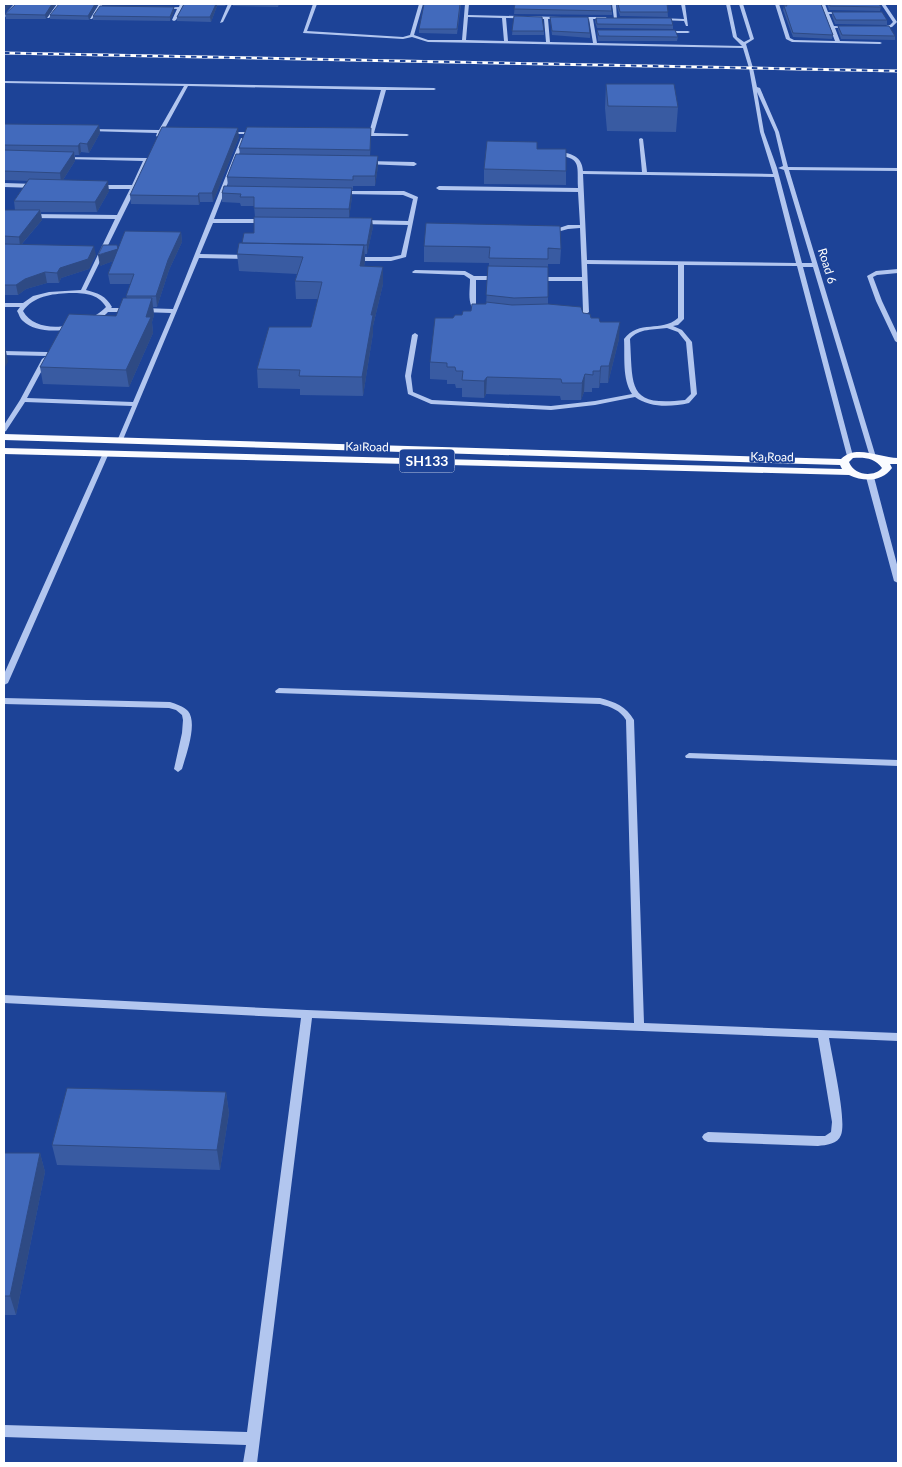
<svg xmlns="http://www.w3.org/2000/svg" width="902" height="1467" viewBox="0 0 902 1467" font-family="Lato,sans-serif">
	<rect width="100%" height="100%" fill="#1d4397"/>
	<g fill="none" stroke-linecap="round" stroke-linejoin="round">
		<path fill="#b2c6ef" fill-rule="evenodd" d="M14 4H18L4 18V15Z
			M57 4H61L49 18H47Z
			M99 4H103L92 19H90Z
			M180 4H184L176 20 174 21 172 20 177 9 161 8 179 7Z
			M228 4H232L223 22 220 23Z
			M313 4H317L307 31 403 37 410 35 419 4H423L414 35 428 40H462L465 4H469L468 15 562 17 561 19H548L550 42 593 43 589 19 574 18 576 17H606L607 19H593L597 43 742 46 733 37 726 4H730L737 37 744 42 750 39 739 4H743L754 39 746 44 753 68 757 87 760 88 779 132 788 167 898 168V171L789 170 876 457 875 458H871L870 457 813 267H803L853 456 852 457H848L847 456 797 266 684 265V319L678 325 673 326 682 330 692 342 697 394 689 403C671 407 650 408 635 397L595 405 551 410 431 404 408 394 405 376 412 335 415 333 418 335 411 376 413 392 432 400 551 406 595 401 632 394C622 379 625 356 624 339 639 319 661 333 678 318V265L587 264 589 312 586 314 570 316V314L583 311 582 281H538L535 279 538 277H582L580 228 568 229 550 234 547 232 568 225H580L578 192 439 190 436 188 439 186 578 188C577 162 582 159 553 154V152C567 152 582 154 583 171L642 172 639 139 641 138 643 139 647 172 773 174 760 132 749 68 743 48 428 42 412 37 403 39 303 33ZM468 17 502 18 504 41 466 40ZM506 18 544 19 546 42 508 41ZM757 92 775 132 783 166 778 168 784 170 812 263H802L777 168 764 132ZM583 174 774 177 796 263 587 260ZM667 328 678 332 686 342 691 394 685 400C627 407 633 387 630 339 639 328 654 330 667 328Z
			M612 4H616L617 20 614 19Z
			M681 4H685L688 26H686L684 21 660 20 661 18 684 19Z
			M775 4H779L790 38 794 40 835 41 821 4H825L828 12 846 13 829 14 834 26 851 27 835 28 840 41 880 42 882 43 880 44 792 42 786 39Z
			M881 4H885L897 22 892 27 880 29 878 28 890 25 893 22Z
			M664 31H688L690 32 688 33H663Z
			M4 81 384 87 434 88 436 89 434 90H386L374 133 407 134 409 135 407 136H371L358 134 360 133H369L381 90 188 86 164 130 171 132 169 133H162L158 137 156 136 157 133 88 131 86 130 88 129 159 130 184 86 4 83Z
			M227 132H257L259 133 257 134H225V133Z
			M241 138 245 139 214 219H266L269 221 266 223H213L200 254 247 255 250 257 247 259 199 258 122 442H118L117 441 132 406 25 402 6 431 4 432V425L20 400 42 359 45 357 48 359 27 398 133 402 171 313 142 312 139 310 142 308 173 309Z
			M63 157 147 158 150 160 86 290C98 293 106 296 112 307L111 308H129L132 310 129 312H108C93 329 41 339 23 321 20 319 19 314 17 311L20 307H4V303H23L33 296 49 292 81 290 115 219 31 218 28 216 31 214 117 215 130 189H96L93 187 96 185H132L143 161 65 159 63 158ZM69 293C83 293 98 293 106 307 88 326 38 338 23 311 34 296 51 294 69 293Z
			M367 161 414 162 417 164 414 166 365 164V162Z
			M4 183 36 184 39 186 36 188 4 187Z
			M340 191H404L418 197 406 257 391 261H353L350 259 353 257H391L401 255 408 225 361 224 358 222 361 220 408 221 413 199 403 195 342 194 340 193Z
			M898 269V273L877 275 873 277 882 301 898 335V343L895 341 876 301 867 276 876 271Z
			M415 270 465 271 474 276H498L501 278 498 280H476V305L482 313 479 315C466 306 470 293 470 279L464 275 413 273 412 272Z
			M4 351 47 352 50 354 47 356 4 355Z
			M106 451 109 453 8 683 4 685V674L103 453Z
			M867 475H873L874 477 898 568V583L894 581 866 477Z
			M279 688 600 698C615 702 626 706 634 720L644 1023 898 1033V1041L829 1038C832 1057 847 1120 841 1135 838 1144 826 1145 818 1146L708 1142 704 1140 702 1137 704 1134 708 1132 818 1136H825L831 1132 832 1122 818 1038 312 1018 257 1463H243L246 1445 4 1437V1425L247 1432 301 1018 4 1003V995L307 1010 634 1023 626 720C620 710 611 707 600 704L276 693 275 691Z
			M4 698 170 702C176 704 183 706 188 711 198 723 186 755 182 769L178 772 174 769 182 733 183 720 182 715 176 710 169 708 4 704Z
			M689 753 898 760V766L686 758 685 756Z"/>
		<path fill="#fafbff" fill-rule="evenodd" d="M4 434 841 459C856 444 880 458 898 458V464H890L892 468C882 482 864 482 849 475L4 454V448L842 469 840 465 4 440ZM853 458C864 457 875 458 882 468 873 478 854 475 849 462Z"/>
		<g stroke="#fff" stroke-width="3">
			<path id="rail" d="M4 53 898 71"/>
		</g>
		<use href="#rail" stroke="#1d4397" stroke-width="2" stroke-dasharray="5.5" stroke-linecap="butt"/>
	</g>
	<path fill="#395ba2" d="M16 4H56L46 19H6L5 14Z
		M98 4 89 20 50 19V15Z
		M104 4H178V5Z
		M184 4H227L225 6H217L211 22 177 21V17Z
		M233 4H279L278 7 233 6Z
		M461 4 457 34 419 33V29Z
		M515 4 612 11V15L514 14Z
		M616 4H667L668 17 620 16Z
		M783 4H821L833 35 832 39 793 37 783 10 784 6H785Z
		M827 4H879L881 7 880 11 829 10Z
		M174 7V11L170 21 93 20V16Z
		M832 12 887 20V25L835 24 832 16Z
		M514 16 544 31V35H512Z
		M550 17 590 33V38L552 35Z
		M596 18 673 25V29L597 28 595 22Z
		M838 26 895 36V40L841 39 838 30Z
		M597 30 678 37 677 41H598Z
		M606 84 678 107 676 132 607 131 605 108Z
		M4 124 99 125 100 133 89 153 81 152 79 155H75V161L63 180 109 191 97 212H41L42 220 22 244 96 255 89 269 61 278 59 283H47L26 289 18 295H4V210H15L14 201 28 181 4 180Z
		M239 137 213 202H200L199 205 131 204 130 195Z
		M371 137 370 156 378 166 375 186H353V190H352V197L349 218 373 227 367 254H365V262L364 266 383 267V284L373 326V333L363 396 300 395V389L258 388 257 369 311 327 318 299H296L295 281 297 274 239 271 237 254 242 243 254 233 255 217 254 206H241L240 203 222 202V193L228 186 227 177 240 154 239 148Z
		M537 149 566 171V185L484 184V169Z
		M181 232 182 242 169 270 157 307H153L154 315 152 322 153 333 129 387 43 384 40 367 116 316 127 298 126 296 131 284H110L108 274 113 261 100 266 118 249Z
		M424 246 561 249 560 264H548V304L583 313 600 322 619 339 608 383H600L599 388H592V392H584L581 400H561L560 396 486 394 484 398 462 397V388H456L455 384H447V380L430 379V362L453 318 462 315 486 304 489 263 424 262Z
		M226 1092 229 1113 220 1170 57 1165 52 1145Z
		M4 1153H40L45 1172 16 1315H4Z"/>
	<path fill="#2e4a84" d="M7 4H12L4 12V7Z
		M52 4H56L46 19 45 15Z
		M95 4H98L89 20 88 16Z
		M216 4H217V6L211 22 210 17Z
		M174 7V11L170 21V17Z
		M99 125 100 133 89 153 87 144Z
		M238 128 239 137 213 202 212 193Z
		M371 128V137L370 159V150Z
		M80 143 81 152 79 155 78 146Z
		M74 152 75 161 61 183 60 173Z
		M378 156V166L375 186V176Z
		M108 181 109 191 97 212 95 202Z
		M352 188V197L349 219V209Z
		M199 193 200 202 199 205 198 196Z
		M40 210 42 220 20 246 19 237Z
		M372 218 373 227 367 254V245Z
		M181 232 182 242 169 270 157 307 156 296 168 260Z
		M364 245 365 262 360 284V266Z
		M94 246 96 255 89 269 61 278 59 283 57 273 60 268Z
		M118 249 119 259 100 266 98 255Z
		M383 267V284L373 326V333L363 396 362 377 371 315Z
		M45 272 47 283 26 289 18 295 16 285 25 279Z
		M152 298 154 315 152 322 153 333 129 387 126 370Z
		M620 322 619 339 608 383 609 366Z
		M4 340 8 362 4 369Z
		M601 366 600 383 599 388 600 371Z
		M585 374 584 392 581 400 582 383Z
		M487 377 486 394 484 398V381Z
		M226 1092 229 1113 220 1170 217 1150Z
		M40 1153 45 1172 16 1315 10 1296Z"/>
	<path fill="#426abc" stroke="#2e4a84" d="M16 4H52L45 15 5 14Z
		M59 4H95L88 16 50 15Z
		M184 4H216L210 17H177Z
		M424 4H460L457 29H419Z
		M515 4H611L612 11 514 9Z
		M618 4H667L668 12H620Z
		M786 4H821L833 35 793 33 784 6H787Z
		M829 4H879L881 7 830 6Z
		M100 6 174 7 170 17 93 16Z
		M832 12H882L887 20H836Z
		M514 16 542 17 544 31H512Z
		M550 17H588L590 33 552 31Z
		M596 18H671L673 25 597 24Z
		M838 26H889L895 36 842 35Z
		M597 30H675L678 37 599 36Z
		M606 84H674L678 107 608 106Z
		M4 124 99 125 87 144 80 143 78 146 4 145Z
		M162 127 238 128 212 193H199L198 196 130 195Z
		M247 127 371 128 370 150 239 148Z
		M487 141 537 142V149H566V171L484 169Z
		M4 150 74 152 60 173 4 171Z
		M236 154 378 156 375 176H353V180L227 177Z
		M29 179 108 181 95 202 14 201Z
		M224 186 352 188 349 209 254 208V197H240L241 194 222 193Z
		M4 210H40L19 237 4 236Z
		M254 217 372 218 367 245 242 243 244 233H254Z
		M426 223 560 226 561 249 548 248V259L489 258 490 247 424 246Z
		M125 231 181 232 168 260 156 296H126L134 274H108Z
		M239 243 364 245 360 266 383 267 371 315H373L362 377 299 376 300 370 257 369 269 327H311L322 282 295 281 303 257 237 254Z
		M4 244 94 246 88 259 60 268 57 273 45 272 25 279 16 285H4Z
		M103 245H117L118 249 98 255Z
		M488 266 548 267V297L514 298 486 295Z
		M123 298H152L146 317H151L126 370 40 367 69 314 116 316Z
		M486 302 512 305 548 304 581 307 583 313 590 314 591 318H599L600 322H620L609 366H601L600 371H593V375L585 374 582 383H562L561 379 487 377 484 381 462 380 463 371H456L455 367H447V363L430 362 435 318H453L455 315H462L463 311H471L472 304H486Z
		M67 1088 226 1092 217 1150 52 1145Z
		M4 1153H40L10 1296H4Z"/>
	<g text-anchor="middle" stroke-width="4" stroke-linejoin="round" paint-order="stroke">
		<g font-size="12" fill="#fff" stroke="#1d4397">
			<text transform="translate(827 266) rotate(73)" y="4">Road 6</text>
			<text transform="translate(367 447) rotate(1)" y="4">Ka Road</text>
			<text transform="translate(772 457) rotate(1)" y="4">Ka Road</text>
		</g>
		<rect fill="#1d4397" stroke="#bbc7e0" stroke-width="1" x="399.5" y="449.5" width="55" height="23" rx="4"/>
		<g font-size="14" font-weight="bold" fill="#fff">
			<text x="427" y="466">SH133</text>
		</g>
	</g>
	<rect width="902" height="1467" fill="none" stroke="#ffffff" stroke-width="10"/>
</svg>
